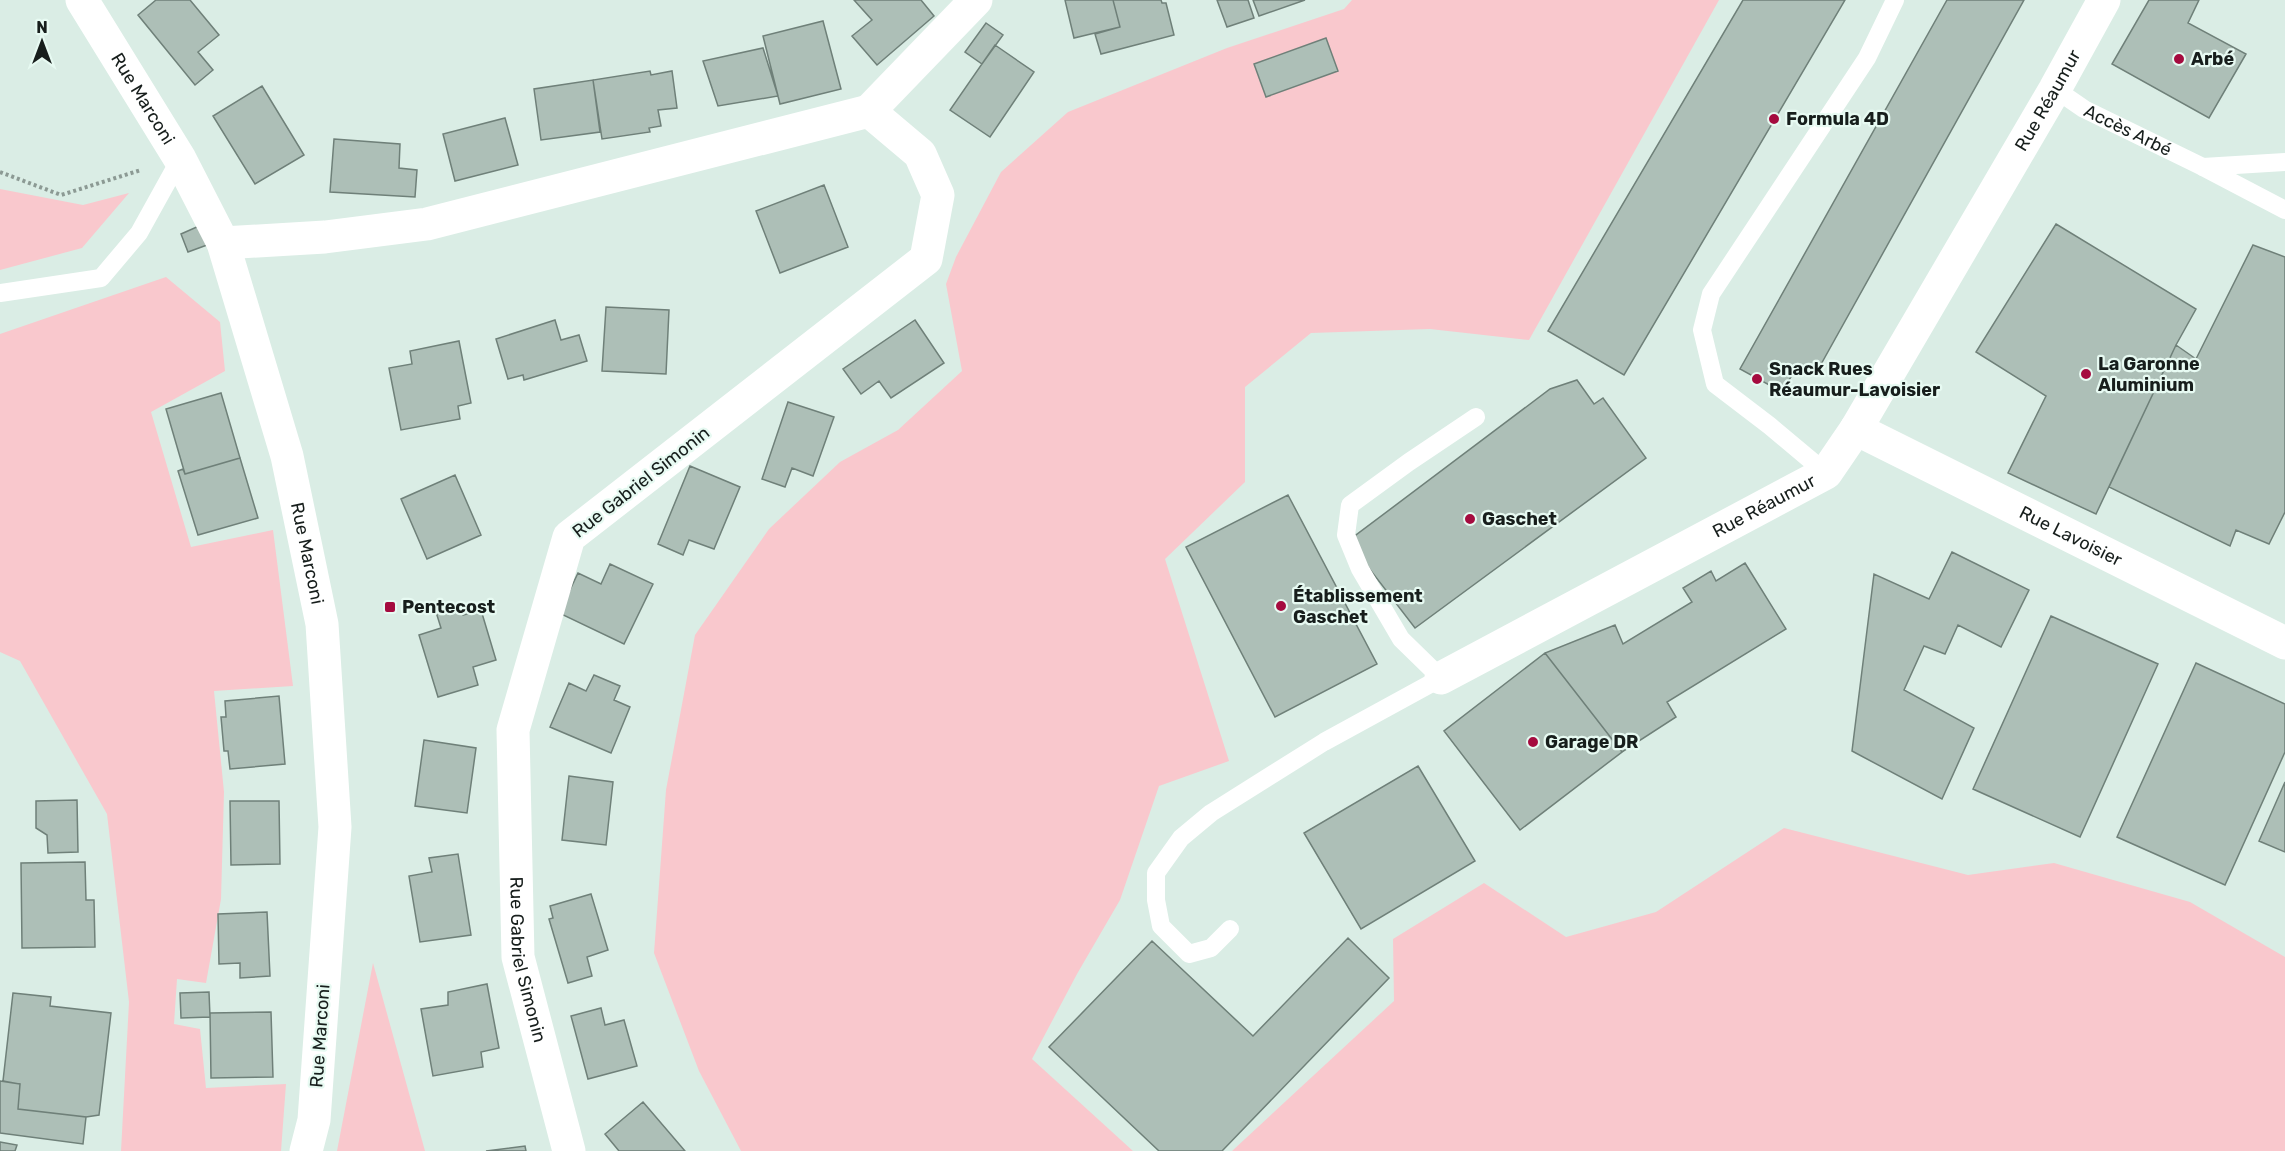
<svg xmlns="http://www.w3.org/2000/svg" width="2285" height="1151" viewBox="0 0 2285 1151" font-family="Rubik,sans-serif">
	<rect width="100%" height="100%" fill="#daede5"/>
	<path fill="#f9c8cd" d="M1352 0H1719L1529 340 1430 329 1311 333 1245 387V482L1165 559 1229 761 1159 786 1120 900 1077 974 1032 1059 1133 1151H741L699 1071 654 953 666 790 695 635 769 529 840 462 898 430 962 371 946 284 956 257 1001 172 1068 112 1227 48 1344 9Z
		M0 189 83 205 129 193 82 248 0 270Z
		M166 277 220 322 225 371 151 412 191 547 273 530 293 686 214 691 224 792 221 899 206 983 177 979 174 1024 200 1029 206 1088 286 1084 281 1151H121L129 1002 107 814 20 661 0 652V334Z
		M1784 828 1968 875 2054 863 2190 902 2285 957V1151H1232L1394 1001 1393 939 1484 883 1566 937 1656 912Z
		M373 963 425 1151H337Z"/>
	<path fill="#adbfb7" stroke="#6f8079" stroke-width="1.5" d="M156 0H190L219 35 198 52 213 70 195 85 138 15Z
		M854 0H921L934 16 877 65 852 36 872 20Z
		M1065 0H1113L1120 27 1074 38Z
		M1113 0H1161L1162 3H1166L1174 35 1101 54 1095 34 1120 27Z
		M1217 0H1248L1254 18 1227 27Z
		M1253 0H1305L1259 16Z
		M1743 0H1845L1624 375 1548 331Z
		M1947 0H2024L1815 375 1798 365 1782 392 1740 369Z
		M2149 0H2199L2188 23 2246 54 2209 118 2112 64Z
		M823 21 841 89 780 104 763 36Z
		M986 23 1003 35 982 64 965 52Z
		M1326 38 1338 71 1266 97 1254 64Z
		M995 45 1034 72 990 137 950 110Z
		M763 48 778 96 718 106 703 61Z
		M650 71 651 75 672 71 677 108 658 110 661 126 649 128 650 132 602 139 593 80Z
		M593 80 600 132 541 140 534 89Z
		M262 86 304 155 255 184 213 116Z
		M505 118 518 165 455 181 443 134Z
		M334 139 400 144 399 168 417 170 415 197 330 192Z
		M824 185 848 247 780 273 756 211Z
		M2056 224 2196 309 2176 345 2096 514 2008 473 2046 396 1976 352Z
		M199 226 207 245 188 252 181 234Z
		M2253 245 2285 257V512L2269 544 2236 530 2230 546 2109 487 2176 345 2196 359Z
		M606 307 669 310 666 374 602 371Z
		M555 320 561 340 579 335 587 361 524 380 523 375 508 379 496 339Z
		M915 320 944 363 891 398 879 381 861 394 843 369Z
		M459 341 471 403 458 406 460 419 401 430 389 368 412 364 410 351Z
		M1577 380 1594 404 1603 398 1646 458 1415 628 1348 541 1550 389Z
		M221 393 240 458 185 474 166 409Z
		M788 402 834 417 813 476 792 468 785 487 762 479Z
		M240 458 258 518 198 535 178 471 183 469 185 474Z
		M690 466 740 487 714 549 689 540 683 555 658 544Z
		M455 475 481 535 427 559 401 499Z
		M1288 495 1377 664 1275 717 1186 547Z
		M1952 552 2029 590 2001 647 1958 625 1945 654 1924 646 1904 690 1974 728 1942 799 1852 751 1874 574 1929 599Z
		M1745 563 1786 629 1667 702 1676 717 1622 752 1545 653 1615 625 1623 644 1692 602 1683 588 1711 571 1716 581Z
		M610 564 653 584 624 644 559 613 578 573 601 584Z
		M460 605 463 615 481 610 496 660 473 667 478 685 438 697 419 635 441 628 436 612Z
		M2051 616 2158 664 2080 837 1973 789Z
		M1545 653 1622 752 1520 830 1444 731Z
		M2196 663 2285 704V752L2225 885 2117 837Z
		M594 675 620 686 614 700 630 707 611 753 550 727 569 683 586 691Z
		M279 696 285 764 230 769 228 751H224L221 717H226L225 701Z
		M424 740 476 748 467 813 415 806Z
		M1418 766 1475 861 1361 929 1304 833Z
		M569 776 613 782 606 845 562 840Z
		M2285 782V852L2259 841Z
		M77 800 78 852 48 853 47 835 36 828V801Z
		M230 801H279L280 864 231 865Z
		M458 854 471 935 420 942 409 876 432 872 429 858Z
		M85 862 86 900H94L95 947 22 948 21 863Z
		M591 894 608 950 587 957 592 976 568 983 549 919 553 918 550 906Z
		M267 912 270 976 240 978V963L219 964 218 914Z
		M1348 938 1389 978 1222 1151H1159L1049 1047 1152 941 1253 1036Z
		M487 984 499 1048 481 1052 483 1067 433 1076 421 1009 448 1005V992Z
		M209 992 210 1017 181 1018 180 993Z
		M13 993 51 997 50 1006 111 1013 99 1115 86 1117 18 1109 20 1084 3 1081Z
		M601 1008 605 1025 624 1020 637 1066 588 1079 571 1016Z
		M271 1012 273 1077 211 1078 210 1013Z
		M0 1081 20 1084 18 1109 86 1117 83 1144 0 1133Z
		M643 1102 685 1151H619L605 1134Z
		M0 1142 17 1145 15 1151H0Z
		M525 1146 526 1151H486Z"/>
	<g fill="none" stroke-linecap="round" stroke-linejoin="round">
		<path stroke="#8c9a94" stroke-width="4" stroke-dasharray="3 3" stroke-linecap="butt" d="M0 172 61 195 141 170"/>
		<g stroke="#fff" stroke-width="18">
			<path id="s1" d="M2055 89 2084 109 2203 167 2285 210"/>
			<path d="M2203 167 2285 162"/>
			<path d="M0 293 101 278 139 233 180 159"/>
			<path d="M1826 473 1770 426 1715 384 1702 330 1711 294 1867 58 1895 0"/>
			<path d="M1230 929 1211 948 1189 954 1161 926 1156 900V873L1181 838 1211 813 1324 742 1441 678 1401 639 1360 569 1346 535 1350 505 1409 462 1476 417"/>
		</g>
		<g stroke="#fff" stroke-width="33">
			<path id="s2" d="M82 0 180 159 223 243 287 456 322 624 335 827 314 1120 306 1151"/>
			<path d="M869 111 976 0"/>
			<path id="s3" d="M223 243 325 237 427 224 869 111 920 154 938 195 926 259 569 537 513 730 518 957 569 1151"/>
			<path id="s4" d="M1856 429 2285 643"/>
			<path id="s5" d="M1441 678 1826 473 1856 429 2055 89 2104 0"/>
		</g>
	</g>
	<g fill="#a50b3f" stroke="#e7faf2" stroke-width="2">
		<circle cx="2179" cy="59" r="6"/>
		<circle cx="1774" cy="119" r="6"/>
		<circle cx="2086" cy="374" r="6"/>
		<circle cx="1757" cy="379" r="6"/>
		<circle cx="1470" cy="519" r="6"/>
		<circle cx="1281" cy="606" r="6"/>
		<rect x="384" y="601" width="12" height="12" rx="3"/>
		<circle cx="1533" cy="742" r="6"/>
	</g>
	<g text-anchor="middle" stroke-width="4.5" stroke-linejoin="round" paint-order="stroke">
		<g font-size="18" font-weight="bold" fill="#171e1c" stroke="#e7faf2" text-anchor="start">
			<text x="2191" y="65">Arbé</text>
			<text x="1786" y="125">Formula 4D</text>
			<text x="2098" y="370">La Garonne<tspan x="2098" dy="21">Aluminium</tspan></text>
			<text x="1769" y="375">Snack Rues<tspan x="1769" dy="21">Réaumur-Lavoisier</tspan></text>
			<text x="1482" y="525">Gaschet</text>
			<text x="1293" y="602">Établissement<tspan x="1293" dy="21">Gaschet</tspan></text>
			<text x="402" y="613">Pentecost</text>
			<text x="1545" y="748">Garage DR</text>
		</g>
		<g font-size="18" fill="#171e1c" stroke="#e7faf2">
			<text dy="6" stroke="none"><textPath href="#s2" startOffset="116">Rue Marconi</textPath></text>
			<text dy="6" stroke="none"><textPath href="#s5" startOffset="870">Rue Réaumur</textPath></text>
			<text dy="6" stroke="none"><textPath href="#s1" startOffset="84">Accès Arbé</textPath></text>
			<text transform="translate(641 482) rotate(-38)" y="6">Rue Gabriel Simonin</text>
			<text dy="6" stroke="none"><textPath href="#s5" startOffset="366">Rue Réaumur</textPath></text>
			<text dy="6" stroke="none"><textPath href="#s4" startOffset="240">Rue Lavoisier</textPath></text>
			<text dy="6" stroke="none"><textPath href="#s2" startOffset="603">Rue Marconi</textPath></text>
			<text dy="6" stroke="none"><textPath href="#s3" startOffset="1722">Rue Gabriel Simonin</textPath></text>
			<text transform="translate(320 1036) rotate(-86)" y="6">Rue Marconi</text>
		</g>
	</g>
	<g transform="translate(42 42)" stroke="#e7faf2" stroke-width="4.5" paint-order="stroke">
	<path d="M0-4.5L10 22L0 15L-10 22Z" fill="#171e1c"/>
	<text y="-9" font-size="16" font-weight="bold" text-anchor="middle" fill="#171e1c">N</text>
	</g>
</svg>
